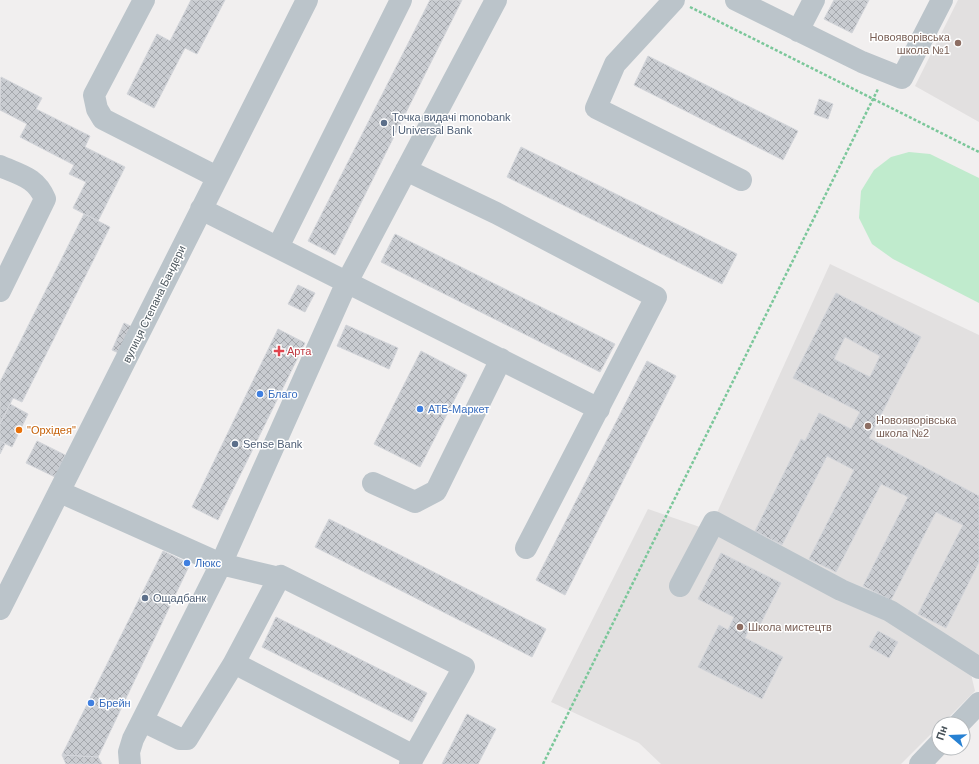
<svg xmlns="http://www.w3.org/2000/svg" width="979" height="764" viewBox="0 0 979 764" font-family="Arial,sans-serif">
	<defs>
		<pattern id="building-cross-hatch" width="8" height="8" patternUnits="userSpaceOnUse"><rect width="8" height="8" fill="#c9ccd1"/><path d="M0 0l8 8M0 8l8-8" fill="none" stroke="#a5a8ad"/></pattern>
	</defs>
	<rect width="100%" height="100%" fill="#f1efef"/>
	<path fill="#e2e0e0" d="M958 0H979V122L915 86Z
		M830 264 979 335V656L715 517Z
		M648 509 720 534 870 605 969 666 975 691 942 724H939V726L901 764H661L639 743 551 702Z"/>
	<path fill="#c0ebcd" d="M909 152 930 154 979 178V303L893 259 872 244 859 218 861 191 874 170 891 157Z"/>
	<path fill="url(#building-cross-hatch)" stroke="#d3d5da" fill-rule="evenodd" d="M191 0H225L197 54 185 48 154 108 127 94 157 34 170 41Z
		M430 0H462L335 255 308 241Z
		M834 0H869L852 33 824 19Z
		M648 56 798 131 783 160 634 85Z
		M1 77 42 98 36 109 90 136 85 147 125 167 98 221 73 208 86 182 69 174 74 165 20 137 27 124 0 110Z
		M819 99 833 104 828 119 814 114Z
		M521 147 737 254 722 284 507 177Z
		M84 214 110 227 22 402 13 398 0 424V382Z
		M395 234 615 344 600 372 381 262Z
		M298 285 315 293 305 312 288 304Z
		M836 293 921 337 869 438 979 496V562L946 628 918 614 963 525 936 512 891 600 863 586 908 497 881 484 836 572 809 559 854 470 827 456 782 545 755 531 801 439 805 441 819 413 851 429 860 412 793 378ZM845 337 880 356 870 377 834 359Z
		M124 323 137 329 125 356 112 350Z
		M346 325 398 348 389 369 337 346Z
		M278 329 305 343 218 520 192 507Z
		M421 351 467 375 420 467 374 444Z
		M647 361 676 376 565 595 536 580Z
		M10 404 28 414 12 447 0 441V424Z
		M0 441 5 444 0 454Z
		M37 441 65 455 55 477 26 463Z
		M329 519 546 629 532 657 315 547Z
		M163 551 190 564 98 757 62 755Z
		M721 553 781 583 758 629 751 625 745 638 783 657 762 699 698 667 719 625 728 630 734 617 698 599Z
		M276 617 427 693 412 722 262 647Z
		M878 631 898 642 889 658 869 647Z
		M467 714 496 729 478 764H442Z
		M62 755 98 757 102 764H66Z"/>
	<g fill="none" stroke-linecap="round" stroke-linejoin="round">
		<path stroke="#7bc79a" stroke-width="2.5" stroke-dasharray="3 2" stroke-linecap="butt" d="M690 7 979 152
			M543 764 878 89"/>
		<path stroke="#bbc4ca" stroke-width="22" d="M144 0 94 95 97 109 103 119 217 177
			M674 0 615 64 596 108 741 180
			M736 0 862 62 902 78 942 0
			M798 31 814 0
			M0 166C20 175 36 177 45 199L0 291
			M406 170 496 213 656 297 526 548
			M201 209 599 409
			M278 247 401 0
			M373 483 415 502 436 491 501 359
			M60 492 221 564 279 578 234 663
			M279 578 281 576 464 667 414 756
			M680 586 714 522 841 590 890 611 979 668
			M0 609 307 0
			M143 721 180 739H187L234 663 414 756 410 764
			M959 724 979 703
			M130 764 129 752 133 739 221 564 347 282 496 0
			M920 764 939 744"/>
	</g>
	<g fill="#8d6e63" stroke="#fff" stroke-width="1.5">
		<circle cx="958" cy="43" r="4"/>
		<circle cx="868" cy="426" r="4"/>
		<circle cx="740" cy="627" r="4"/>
	</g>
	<g fill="#5c6f8a" stroke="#fff" stroke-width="1.5">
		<circle cx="384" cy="123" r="4"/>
		<circle cx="235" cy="444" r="4"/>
		<circle cx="145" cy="598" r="4"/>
	</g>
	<path fill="#e0444e" stroke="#fff" stroke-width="1.5" d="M277 345h4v4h4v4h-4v4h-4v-4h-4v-4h4z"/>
	<g fill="#3f7fe0" stroke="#fff" stroke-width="1.5">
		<circle cx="260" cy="394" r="4"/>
		<circle cx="420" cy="409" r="4"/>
		<circle cx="187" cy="563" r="4"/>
		<circle cx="91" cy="703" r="4"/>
	</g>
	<circle fill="#e8710a" stroke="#fff" stroke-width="1.5" cx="19" cy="430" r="4"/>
	<g text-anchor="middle" stroke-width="3" stroke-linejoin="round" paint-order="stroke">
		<g font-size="11" fill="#785e54" stroke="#fff" text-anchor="start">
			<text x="950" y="41" text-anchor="end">Новояворівська<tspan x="950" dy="13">школа №1</tspan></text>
			<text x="876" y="424">Новояворівська<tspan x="876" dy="13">школа №2</tspan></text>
			<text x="748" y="631">Школа мистецтв</text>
		</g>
		<g font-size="11" fill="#4e5e75" stroke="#fff" text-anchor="start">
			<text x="392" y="121">Точка видачі monobank<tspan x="392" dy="13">| Universal Bank</tspan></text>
			<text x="243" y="448">Sense Bank</text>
			<text x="153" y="602">Ощадбанк</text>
		</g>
		<g font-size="11" fill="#48535a" stroke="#fff">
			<text transform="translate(154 304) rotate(-64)" y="4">вулиця Степана Бандери</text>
		</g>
		<g font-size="11" fill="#be3a42" stroke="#fff" text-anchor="start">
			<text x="287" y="355">Арта</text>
		</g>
		<g font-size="11" fill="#366cbe" stroke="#fff" text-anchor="start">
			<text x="268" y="398">Благо</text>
			<text x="428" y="413">АТБ-Маркет</text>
			<text x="195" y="567">Люкс</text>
			<text x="99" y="707">Брейн</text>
		</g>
		<g font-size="11" fill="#c56008" stroke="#fff" text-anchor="start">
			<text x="27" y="434">"Орхідея"</text>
		</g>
	</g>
	<g transform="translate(951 736) rotate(289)"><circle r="19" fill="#ffffff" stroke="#b6babd"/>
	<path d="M0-3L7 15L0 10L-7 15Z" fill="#2781d3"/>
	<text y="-6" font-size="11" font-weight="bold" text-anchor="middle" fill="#48535a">Пн</text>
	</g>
</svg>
